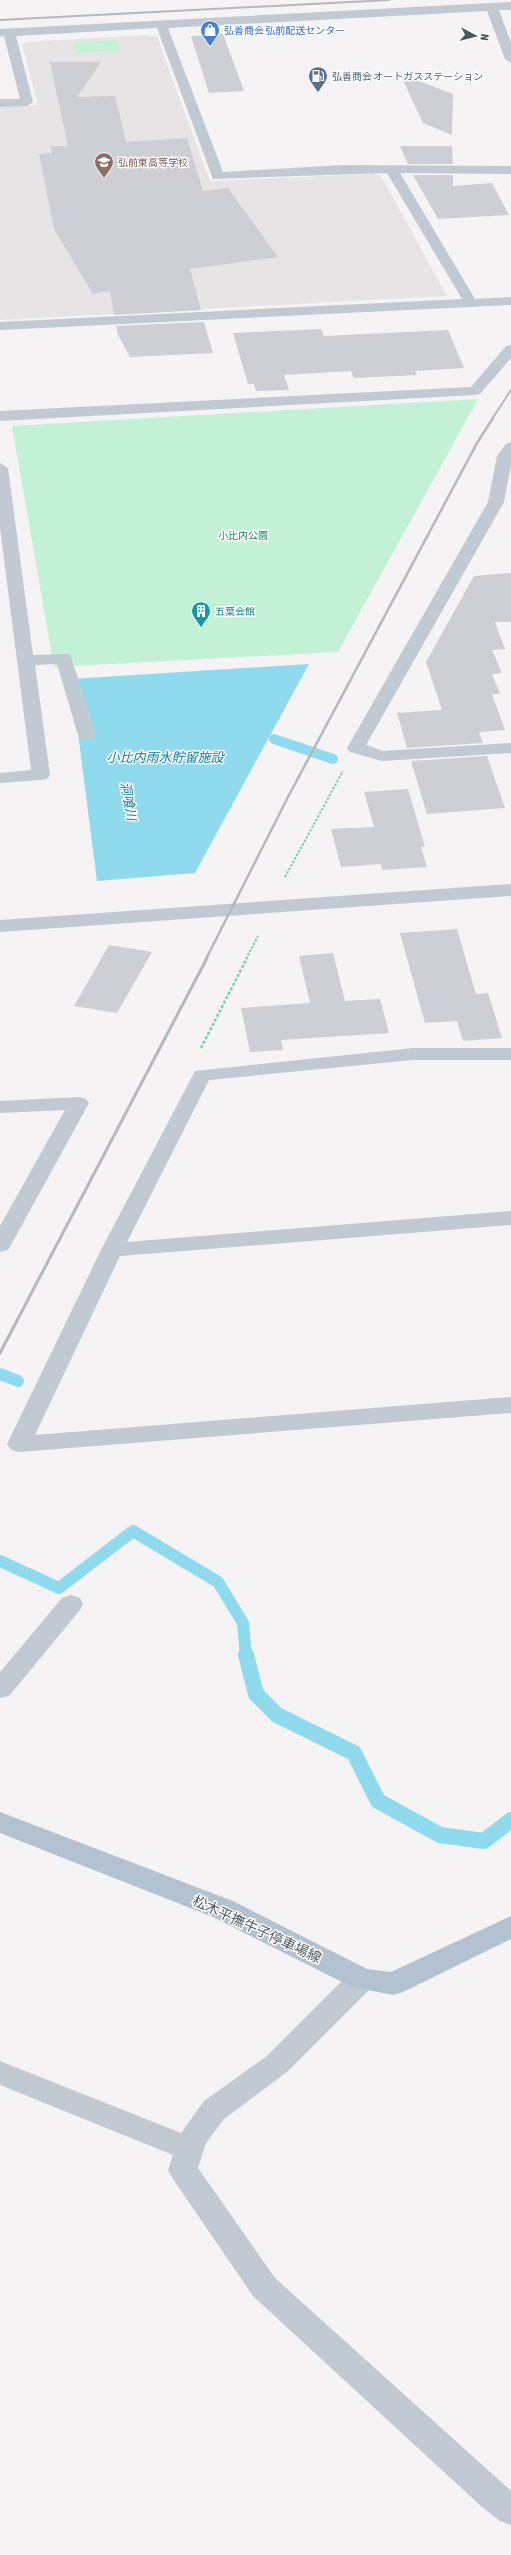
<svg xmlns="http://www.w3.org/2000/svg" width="511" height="2555" viewBox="0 0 511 2555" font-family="'Asap Condensed','Noto Sans JP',sans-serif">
	<rect width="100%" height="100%" fill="#f5f3f3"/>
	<path fill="#e6e4e5" d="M147 35 157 37 210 181 374 174 381 176 447 296 0 320V107L38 105 22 44 28 42Z"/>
	<path fill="#c3f1d5" d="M117 40 120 50 77 53 73 43Z
		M478 399 338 652 54 667 12 426Z"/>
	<path fill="#90daee" d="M309 664 195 873 97 881 71 679Z"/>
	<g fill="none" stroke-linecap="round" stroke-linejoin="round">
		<path stroke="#90daee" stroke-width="10" d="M274 739 333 759"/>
		<path stroke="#90daee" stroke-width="12" d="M0 1374 18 1381
			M0 1561 59 1588 133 1531 218 1582 243 1623 246 1656"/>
		<path stroke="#90daee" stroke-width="16" d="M246 1655 256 1694 277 1715 354 1753 378 1801 440 1835 484 1841 511 1820"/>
	</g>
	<path fill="#cdcfd5" d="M223 34 244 91 209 93 191 36Z
		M50 62H101L77 97 115 96 126 142 187 138 203 191 228 188 278 257 190 269 201 310 114 315 110 291 93 294 54 229 39 154 52 153 50 146H68Z
		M400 74 453 94 452 135 423 123Z
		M400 146H452L453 164H408Z
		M413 175H453V186L492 183 509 215 438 219Z
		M204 322 213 353 130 357 119 337 116 326Z
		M321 329 324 336 448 330 464 368 415 371 417 375 354 378 351 371 284 375 289 390 256 391 254 384H248L233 333Z
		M511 573V622H495L505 649 492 650 502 673 492 674 500 694H492L505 730 479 732 483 743 407 748 397 713 442 710 426 662 474 576Z
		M487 756 505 808 427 814 411 761Z
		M408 789 425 847H421L427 867 382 870 381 864 341 867 331 829 374 827 364 792Z
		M457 929 476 994 488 993 502 1038 463 1041 457 1021 425 1023 400 933Z
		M109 945 152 952 117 1013 74 1006Z
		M333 953 345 1001 380 999 389 1033 281 1040 283 1050 250 1052 241 1008 310 1003 299 956Z"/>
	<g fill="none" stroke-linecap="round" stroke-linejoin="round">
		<path stroke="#7ad0a6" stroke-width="2" stroke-dasharray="2.5 1.5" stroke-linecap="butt" d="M285 877 343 771
			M246 959 258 936"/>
		<path stroke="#7ad0a6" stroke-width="2.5" stroke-dasharray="3 2" stroke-linecap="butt" d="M201 1048 247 958"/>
		<path fill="#c1cad2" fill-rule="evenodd" d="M511 2V10H499L511 43V63L505 59 487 11 168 28 223 172 343 165 511 166V174L400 173 475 299 511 297V305L0 330V322L462 299 387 173 213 179 157 28 16 36 33 102 27 106 0 107V99H20L4 36 0 37V29Z
			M511 345V358L480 394 475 395 0 421V411L471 387 506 346Z
			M511 442V465L504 502 366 745 383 751 511 743V753L382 761 350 752 347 748 488 502 497 456 506 444Z
			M0 463 8 468 33 655 70 654 96 735 93 739H81L78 735 57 664 35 665 50 775 47 779 41 780 0 783V773L31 770 0 528Z
			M511 884V896L0 932V920Z
			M413 1048H511V1060H413L209 1080 127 1242 511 1211V1225L120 1256 35 1435 511 1397V1413L19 1452 11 1450 7 1444 101 1250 195 1071Z
			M79 1097 86 1099 89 1103 11 1245 8 1250 0 1252V1226L65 1110 0 1113V1101Z
			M71 1595 80 1598 83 1604 80 1610 9 1696 0 1698V1672L62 1598Z
			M362 1968 372 1971 376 1979 372 1987 287 2072 224 2119 206 2143 198 2168 275 2278 511 2491V2525L500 2521 482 2507 253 2296 173 2179 168 2170 173 2155 0 2085V2061L181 2133 204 2101 267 2056 352 1971Z"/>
		<path fill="#b3c2d1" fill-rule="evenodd" d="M0 1812 233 1901 367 1969 391 1972 511 1916V1939L403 1992 393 1995 352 1987 213 1917 0 1833Z"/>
		<path stroke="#b5b8bd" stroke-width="2" d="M0 20 389 0
			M492 419 511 390"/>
		<path stroke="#b5b8bd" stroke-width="2.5" d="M206 959 288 797 477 443 493 418"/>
		<path stroke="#b5b8bd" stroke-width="3" d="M0 1353 207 958"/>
	</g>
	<defs>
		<g id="shop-pin" transform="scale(1)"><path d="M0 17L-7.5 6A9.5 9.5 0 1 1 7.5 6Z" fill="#3f7fe0" stroke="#fff"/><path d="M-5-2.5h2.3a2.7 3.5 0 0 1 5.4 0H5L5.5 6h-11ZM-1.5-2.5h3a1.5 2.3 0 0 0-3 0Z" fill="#fff"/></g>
		<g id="fuel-pin" transform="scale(1)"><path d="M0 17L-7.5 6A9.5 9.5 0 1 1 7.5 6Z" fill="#5c6f8a" stroke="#fff"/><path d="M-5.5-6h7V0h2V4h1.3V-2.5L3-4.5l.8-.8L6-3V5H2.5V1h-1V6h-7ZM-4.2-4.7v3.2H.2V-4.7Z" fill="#fff"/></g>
		<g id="school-pin" transform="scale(1)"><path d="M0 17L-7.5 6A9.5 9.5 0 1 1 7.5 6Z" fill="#8d6e63" stroke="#fff"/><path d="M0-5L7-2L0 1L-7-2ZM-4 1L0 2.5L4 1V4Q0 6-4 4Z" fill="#fff"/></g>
		<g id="building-pin" transform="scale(1)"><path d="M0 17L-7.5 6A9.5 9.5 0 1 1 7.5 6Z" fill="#0f9aa8" stroke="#fff"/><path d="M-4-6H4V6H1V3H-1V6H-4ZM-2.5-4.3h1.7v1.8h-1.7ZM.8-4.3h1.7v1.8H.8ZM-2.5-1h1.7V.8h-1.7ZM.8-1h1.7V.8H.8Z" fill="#fff"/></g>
	</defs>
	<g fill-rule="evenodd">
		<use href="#shop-pin" x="210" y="30"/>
		<use href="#fuel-pin" x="318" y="76"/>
		<use href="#school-pin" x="104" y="162"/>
		<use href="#building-pin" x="201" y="611"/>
	</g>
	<g text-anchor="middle" stroke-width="3" stroke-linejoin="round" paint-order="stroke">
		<g font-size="10" fill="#366cbe" stroke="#fff" text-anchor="start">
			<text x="224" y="34">弘善商会 弘前配送センター</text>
		</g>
		<g font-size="10" fill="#4e5e75" stroke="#fff" text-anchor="start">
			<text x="332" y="80">弘善商会 オートガスステーション</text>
		</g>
		<g font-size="10" fill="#785e54" stroke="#fff" text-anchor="start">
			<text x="118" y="166">弘前東高等学校</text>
		</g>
		<g font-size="10" fill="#17864f" stroke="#fff">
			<text x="243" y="539">小比内公園</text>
		</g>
		<g font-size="10" fill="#0d838f" stroke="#fff" text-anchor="start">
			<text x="215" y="615">五葉会館</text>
		</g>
		<g font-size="13" font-style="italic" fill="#0c7c9b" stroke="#fff">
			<text x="165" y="762">小比内雨水貯留施設</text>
			<text transform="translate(129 801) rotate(80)" y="5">洞喰川</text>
		</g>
		<g font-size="14" fill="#4a5661" stroke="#fff">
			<text transform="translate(257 1929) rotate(25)" y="5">松木平撫牛子停車場線</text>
		</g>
	</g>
	<g transform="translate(475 36) rotate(97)" stroke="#ffffff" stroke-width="3" paint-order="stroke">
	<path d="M0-3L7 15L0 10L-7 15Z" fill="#4a5661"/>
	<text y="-6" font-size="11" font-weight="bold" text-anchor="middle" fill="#4a5661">N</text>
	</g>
</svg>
